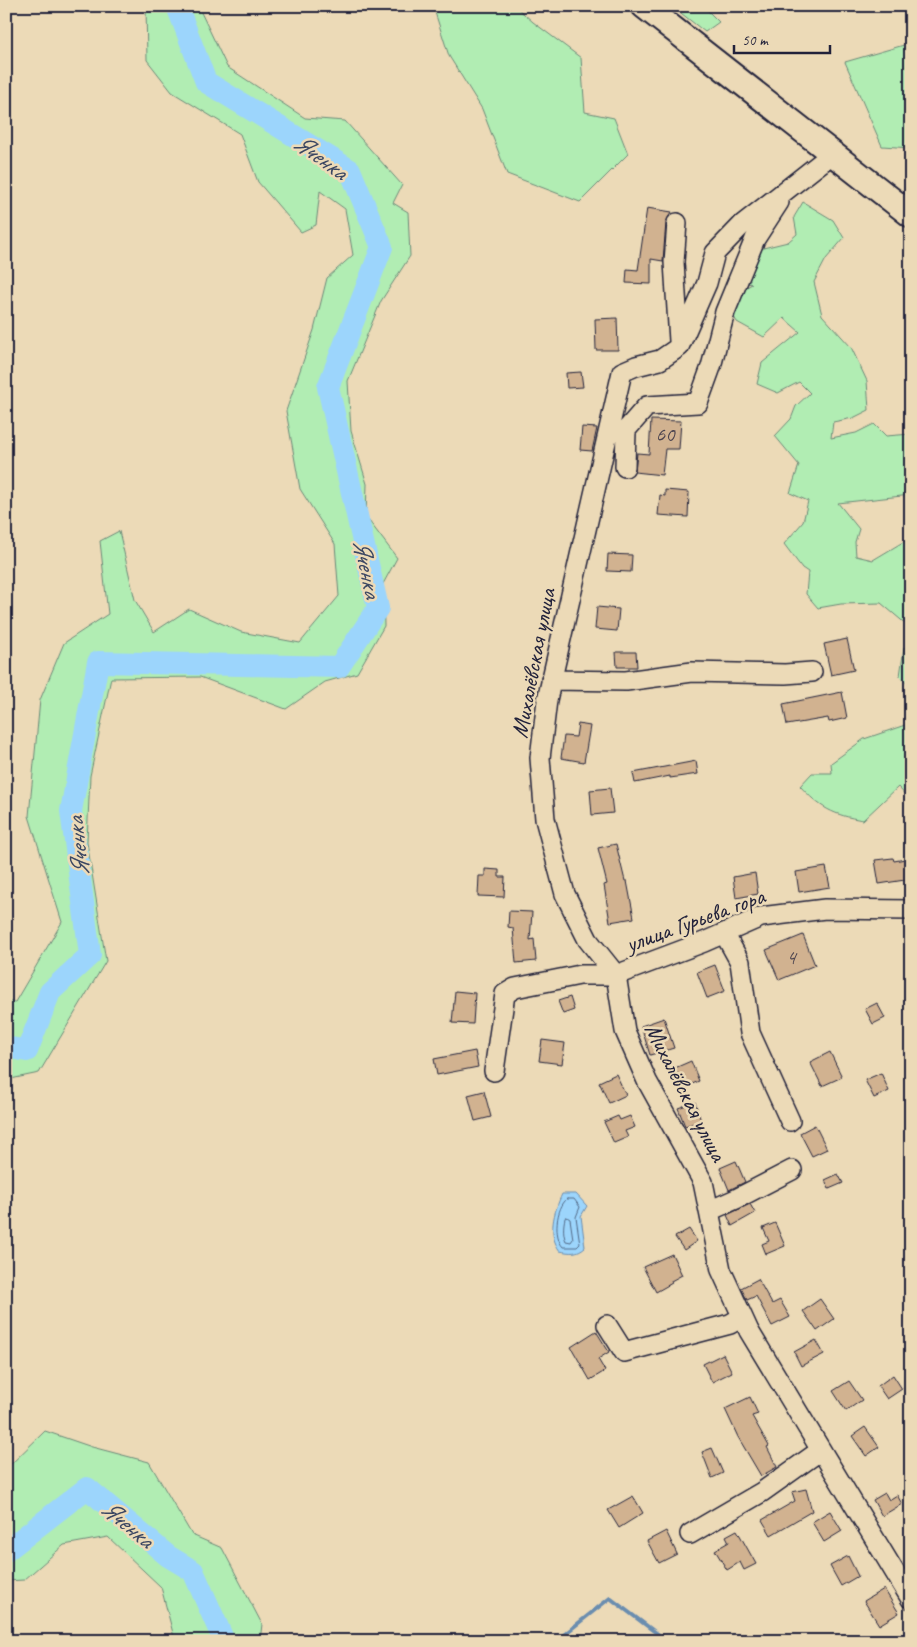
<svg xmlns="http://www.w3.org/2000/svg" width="917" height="1647" viewBox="0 0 917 1647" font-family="Caveat,sans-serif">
	<rect width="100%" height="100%" fill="#ecdab7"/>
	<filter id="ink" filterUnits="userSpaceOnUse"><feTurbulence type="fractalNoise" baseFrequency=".02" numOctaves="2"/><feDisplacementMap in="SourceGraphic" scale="10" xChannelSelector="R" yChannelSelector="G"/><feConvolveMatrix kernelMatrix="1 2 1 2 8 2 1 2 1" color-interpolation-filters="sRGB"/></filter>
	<g filter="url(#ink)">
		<path fill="#b1edb3" stroke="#6a8877" d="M146 6H198L227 67 305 118 345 121 402 185 393 203 408 212 410 256 381 301 348 381 351 431 367 484 366 517 397 558 383 584 384 626 357 673 325 682 286 709 200 677 111 678 90 776 87 842 106 961 39 1073 6 1080V1001L15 1002 62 922 29 816 40 700 64 643 108 614 100 541 119 531 135 600 154 632 189 609 241 632 300 643 339 596 335 544 300 489 286 411 314 330 327 278 353 255 345 209 320 191 316 225 301 232 258 182 240 134 172 92 147 60Z
			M433 6H515L533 22 581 58 585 112 614 118 628 154 580 202 507 174 482 109 449 56Z
			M672 6H703L719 22 705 32Z
			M911 43V148L882 146 845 62Z
			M803 202 833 220 844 238 826 259 814 282 822 315 851 347 867 381 869 410 853 418 833 422 831 438 856 433 874 424 886 436 911 434V495L838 503 859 529 855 542 856 556 873 560 903 542 911 540V623L907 625 881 603 841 604 818 608 806 594 808 572 802 568 784 544 803 522 808 501 790 493 799 465 775 436 791 419 796 406 810 393 799 382 778 393 757 384 762 363 800 332 784 318 764 337 737 322 724 300 752 284 730 279 759 249 788 242 797 234 794 217Z
			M911 641V688L900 676 904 648Z
			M911 723V801L898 787 863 820C833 815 820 808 800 786L812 773H832L831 763 864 739Z
			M45 1431 92 1447 149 1462 192 1535 222 1548 262 1624 260 1641H175L161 1587 108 1537 64 1545 24 1580 6 1581V1469Z"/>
		<path fill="#9cd5fc" stroke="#6b8daf" d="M562 1194H576L587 1206 581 1216 585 1247C577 1254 570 1253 560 1251 547 1234 554 1212 562 1194Z"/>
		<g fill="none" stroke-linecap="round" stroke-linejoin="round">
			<path stroke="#536a88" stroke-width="1" d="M567 1199H574L580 1207 576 1217 580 1244 577 1247H563C553 1236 556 1208 567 1199Z
				M567 1217 570 1219 573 1239 571 1242 566 1241C563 1235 563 1226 565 1218Z"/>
			<path stroke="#6b8daf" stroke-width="4" d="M556 1641 610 1598 667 1641"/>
			<path stroke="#9cd5fc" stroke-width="22" d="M6 1047 27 1051 50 992 90 955 71 811 98 662 339 667 378 608 328 387 382 247 350 170 206 82 177 6
				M6 1551 87 1488 168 1556 193 1571 224 1641"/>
		</g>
		<path fill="#d1b290" stroke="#22223b" d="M647 208 672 212 666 222 663 261 651 259V284L626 283 627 269 638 270Z
			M617 318 618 350H596L595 319Z
			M581 372 583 387 567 388 566 373Z
			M651 420 681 421 679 449H665L662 475 635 472 637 453 649 454Z
			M582 427 597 428 592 451 580 450Z
			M665 490 689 492 688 517 658 515 660 495 665 496Z
			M608 554 632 555 631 572 607 571Z
			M597 607 619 609 617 631 595 629Z
			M847 639 854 670 831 675 824 644Z
			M616 652H636L637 667H617Z
			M842 692 847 718 829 722 828 718 787 725 783 704Z
			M578 724 590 726 584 762 561 758 564 736 576 737Z
			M696 761 698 774 670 778V776L635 783 633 773Z
			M610 788 613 813 592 815 590 790Z
			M616 844 625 881H627L634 918 610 922 604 885 607 884 598 848Z
			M893 858 894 861 911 858V879L879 884 875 860Z
			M826 867 830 887 799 892 796 872Z
			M485 869 499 870V877H505L504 897 478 896 479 876H485Z
			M755 873 758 894 736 898 733 877Z
			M509 911 532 912 530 940 534 939 536 961 516 963 513 928 508 927Z
			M803 935 815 965 779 980 766 950Z
			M715 965 725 991 707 998 697 972Z
			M455 991 475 993 473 1024 452 1023Z
			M570 997 574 1010 563 1014 558 1001Z
			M877 1003 885 1018 873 1024 865 1009Z
			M664 1018 674 1048 650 1055 641 1026Z
			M542 1040 565 1043 562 1064 539 1061Z
			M475 1051 478 1067 437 1075 434 1059Z
			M830 1052 842 1077 822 1086 810 1062Z
			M691 1061 699 1081 683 1088 675 1068Z
			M881 1073 889 1091 874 1098 865 1080Z
			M616 1074 626 1095 609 1103 599 1082Z
			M484 1091 491 1117 475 1121 468 1095Z
			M695 1102 701 1121 685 1126 678 1108Z
			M618 1116 620 1120 630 1116 635 1127 625 1131 628 1137 614 1143 604 1122Z
			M815 1125 827 1149 812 1156 800 1133Z
			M736 1161 745 1182 729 1190 720 1168Z
			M838 1174 843 1183 829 1189 825 1180Z
			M750 1204 755 1213 732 1226 727 1215Z
			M775 1223 785 1246 766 1254 762 1244 769 1241 763 1228Z
			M689 1229 697 1241 684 1250 675 1237Z
			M672 1254 682 1275 671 1281 672 1283 656 1292 643 1267Z
			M758 1279 772 1304 780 1300 790 1317 772 1326 756 1296 747 1300 741 1288Z
			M820 1299 834 1319 817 1331 803 1311Z
			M596 1331 609 1352 598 1359 605 1371 590 1380 571 1347Z
			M816 1340 824 1354 801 1366 794 1352Z
			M723 1354 732 1372 712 1382 703 1364Z
			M893 1375 902 1389 887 1399 878 1386Z
			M849 1381 862 1400 846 1411 833 1391Z
			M750 1397 758 1414 752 1416 769 1446 767 1447 777 1467 761 1476 738 1437 725 1409Z
			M865 1427 879 1447 866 1456 852 1436Z
			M712 1448 723 1473 712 1478 702 1452Z
			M806 1489 812 1511 771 1535 762 1520 795 1501 792 1492Z
			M885 1493 889 1500 897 1495 902 1504 882 1516 873 1500Z
			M633 1496 643 1513 619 1528 608 1510Z
			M830 1511 842 1531 824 1542 812 1522Z
			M737 1530 756 1564 744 1570 740 1562 727 1570 715 1550 729 1542 726 1536Z
			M666 1531 677 1554 659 1563 647 1541Z
			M848 1556 858 1576 841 1586 830 1566Z
			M884 1589 899 1613 879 1625 864 1601Z"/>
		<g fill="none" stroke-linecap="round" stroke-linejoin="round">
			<g stroke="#22223b" stroke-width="22">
				<path id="minor" d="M832 154 743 224 715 253 707 283 679 347 660 360 636 366 622 372 547 700 540 758 545 819 565 894 588 940 616 975 625 1031 647 1081 703 1182 721 1270 749 1331 911 1599
					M677 223 674 262 679 341
					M625 467 626 430 647 406 698 403 711 367 725 312 755 239 779 202
					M551 680 626 681 692 672 785 674 812 672
					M724 933 740 962 750 1033 790 1121
					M494 1071 505 994 515 988 580 975H616L704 942 761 917 825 909 911 910
					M709 1211 736 1199 792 1170
					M607 1325 624 1352 730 1324 742 1317
					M690 1534 762 1492 821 1450"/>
			</g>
			<g stroke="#22223b" stroke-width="28">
				<path id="major" d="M644 6 911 215"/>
			</g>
			<use href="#minor" stroke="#ecdab7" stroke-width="19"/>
			<use href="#major" stroke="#ecdab7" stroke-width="24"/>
		</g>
	</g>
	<g text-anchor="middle" stroke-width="5" stroke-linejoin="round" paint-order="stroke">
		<g font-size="21" fill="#4e4650">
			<text x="665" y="441">60</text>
			<text x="791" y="964">4</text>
		</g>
		<g font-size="24" fill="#22223b" stroke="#ecdab7">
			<text transform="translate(533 663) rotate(-79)" y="8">Михалёвская улица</text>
			<text transform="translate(695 920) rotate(-20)" y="8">улица Гурьева гора</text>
			<text transform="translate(686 1092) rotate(63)" y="8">Михалёвская улица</text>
		</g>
		<g font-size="25" font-style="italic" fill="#3a4662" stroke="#ecdab7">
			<text transform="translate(321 156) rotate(36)" y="9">Яченка</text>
			<text transform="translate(368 568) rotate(78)" y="9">Яченка</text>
			<text transform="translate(77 847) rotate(-96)" y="9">Яченка</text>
			<text transform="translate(128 1523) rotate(40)" y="9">Яченка</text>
		</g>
	</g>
	<rect width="917" height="1647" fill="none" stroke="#ecdab7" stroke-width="25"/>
	<rect x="12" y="12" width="892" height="1622" fill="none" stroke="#22223b" stroke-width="2" filter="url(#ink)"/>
	<path d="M734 45v8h96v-8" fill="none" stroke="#22223b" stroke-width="2.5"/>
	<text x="742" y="45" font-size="15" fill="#22223b" stroke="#ecdab7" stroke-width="4" paint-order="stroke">50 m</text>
</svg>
